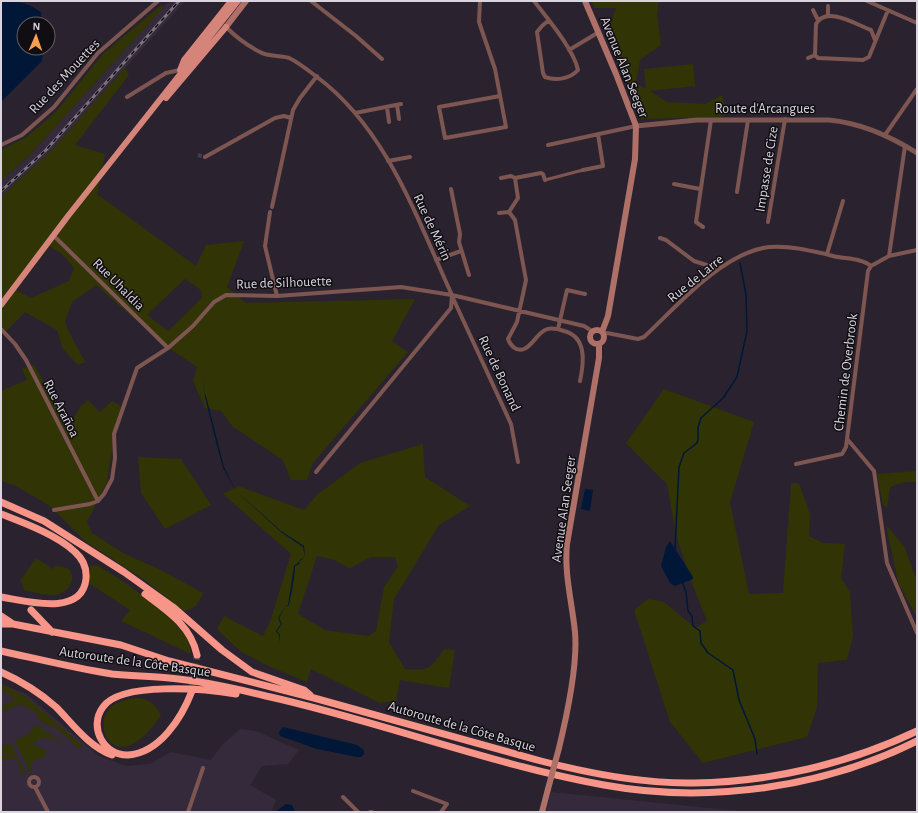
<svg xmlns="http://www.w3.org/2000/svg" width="918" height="813" viewBox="0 0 918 813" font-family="'Alegreya Sans',sans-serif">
	<rect width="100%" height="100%" fill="#2a232f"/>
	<path fill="#352a3b" d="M169 1H185L51 151 1 197V181L29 156Z
		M1 684 26 694 99 756 126 766 150 764 171 752 211 760 222 745 240 729 256 731 299 750 288 764 262 766 250 785 276 800 271 812H1Z
		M551 792 738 811 737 812H546Z"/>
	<path fill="#313404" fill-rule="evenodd" d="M591 1H659L657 14 661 45 640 60 636 83 646 89 644 69 693 64 695 86 650 91 667 102 705 104 722 95 726 111 725 115 721 117 641 119 609 28 616 8H595Z
		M161 5 164 7 29 156 1 181V150L25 138 55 113 103 54Z
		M125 68 129 75 75 145 105 154 97 194 196 266 206 245 244 241 227 287 246 303 415 299 392 341 408 352 313 463 307 480H291L283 460 232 426 221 411 205 408 193 381 197 367 167 347 96 285 72 302 65 321 67 328 85 362 78 365 63 349 57 330 25 312 6 331 1 329V197L51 151ZM50 246 64 256 74 268 69 281 31 298 16 290ZM185 279 201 290 202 298 168 331 147 315Z
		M34 365 69 427 80 407 88 400 100 412 112 401 121 406 115 431 107 482 87 522 92 533 125 554 161 570 203 593C199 604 195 608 184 611L143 579 86 542 50 506 16 486 1 481V391L27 380 22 369Z
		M664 389 754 422 730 502 749 594 783 593 791 483H799L810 514 809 536 823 543 845 544 841 578 850 592 853 636 847 660 818 663 817 707 807 737 703 763 670 722 634 610 648 599 664 602 695 628 707 621 693 586 676 535 667 484 626 443Z
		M423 444 425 477 470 506 439 525 394 599 389 642 405 669C429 672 432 667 444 649L455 650 449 688 400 680 396 701 380 703 311 669 307 682 268 666 240 651 217 629 224 616 263 636 270 622 291 554 223 494 238 486 304 510 318 494 360 463ZM317 556 334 560 350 568 371 557H395L398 566 384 587 376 631 368 636 325 630 298 614Z
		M138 457 181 459 211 505 165 529 141 493Z
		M917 471V482H904L890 487 887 508 883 505 877 474Z
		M886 525 904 546 917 581V618L898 582Z
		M36 558 53 569 55 566C80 564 76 592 55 595 44 596 34 592 24 590L23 585 20 581Z
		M97 565C120 578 164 609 180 629 186 636 190 645 191 654L121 621 130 610 90 584V566Z
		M1 684 25 696 83 746 76 748 72 742 51 724 49 726 39 720 37 713 21 704 1 712V707L14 700 13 697 1 690Z
		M134 698C148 697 155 704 161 715 153 727 138 747 122 747 103 746 99 721 109 709 114 702 126 700 134 698Z
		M36 725 43 727 41 730 45 733 47 731 52 735 51 738H53L54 736 62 744 61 745 54 739 40 738 33 745 46 750 45 756 30 763 33 772H30L15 741 29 733Z
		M11 743 18 757 1 752V747Z
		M1 753 19 759 26 774 25 775 21 773 18 760H1Z"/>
	<path fill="#001738" d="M1 1C19 1 26 2 41 12L42 24H24V48H43L42 61 1 102Z
		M203 376C204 383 204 393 207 400L224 467 236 491 281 531 304 546 305 557 300 560 299 564 295 566C295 575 291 595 289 605L285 607 279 618 282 624 277 631 280 635 279 642V635L276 631 281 624 278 618 285 607 288 605 294 566 305 557 303 547 281 532 236 491 223 468 216 442 205 397Z
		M585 489 593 490 590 511 581 509Z
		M670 541 693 577V579L675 586 670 583 661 566 666 547Z
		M283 727 357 745 364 750V754L361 757H357L317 749 280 736 279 732Z
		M286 804 292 805 295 812H275Z"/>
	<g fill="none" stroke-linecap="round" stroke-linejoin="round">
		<path stroke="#001738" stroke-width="1.5" d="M675 549 679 467 684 453 697 443 698 439V427L701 418 723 398 737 377 747 331 746 295 740 263
			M682 581 686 592 688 611 692 616 693 626 700 631 701 643 708 653 733 670 739 700 755 739 757 754"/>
		<path stroke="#443e49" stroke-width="4" stroke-dasharray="4 2" stroke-linecap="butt" d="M198 155 205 157"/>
		<path stroke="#443e49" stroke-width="7" stroke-dasharray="7 3.5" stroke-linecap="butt" d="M192 691 197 655"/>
		<path stroke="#7e5651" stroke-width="3" d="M545 180 583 170"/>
		<path stroke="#7e5651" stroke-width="4" d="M311 1 356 36 382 59
			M480 1 479 22 495 69 506 127 445 138 439 107 500 96
			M534 1C548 19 574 50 578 70 570 79 556 81 545 77L543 73 537 32 542 26 549 20
			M867 1 917 23
			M828 6V16
			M813 10 818 20
			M226 27C235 36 248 46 260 52 268 57 280 55 289 58 298 62 309 71 317 77 387 129 417 219 452 295L451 308 316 472
			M569 50 599 32
			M815 55 816 24C826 5 857 25 871 30L875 40
			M808 58 815 55 818 58 863 60 869 57 888 10
			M127 97 166 73 180 70
			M397 105 399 119
			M387 107 389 122
			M355 113 401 104
			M885 135 917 89
			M1 145 22 135 54 107 98 53 158 1
			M548 145 636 126
			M205 157 275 118 284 116 291 118
			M388 161 410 157
			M583 170 603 166 598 134
			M501 178 511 176 515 178
			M674 184 700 189
			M451 189 460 234 459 242 469 275
			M737 192 748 120
			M272 207 293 110 300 98 317 76
			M270 212 265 246 277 296
			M509 212 518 198 515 178 541 173 543 174 545 180
			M499 213 509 212 515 220 526 280 517 322 508 339C510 345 516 352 524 349 532 346 537 334 545 330 551 327 558 329 564 331 587 337 584 362 580 381
			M768 222 785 119
			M703 227 696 222 711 120
			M54 236 168 348
			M660 238 666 240 694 261 719 269
			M827 254 843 201
			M889 256 905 146
			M436 260 461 251
			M452 296 511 424 518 462
			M1 329 15 344 26 360 98 501
			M558 329 567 290 585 294
			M604 334 607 333 638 339 644 337C676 307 719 257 763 248 782 244 814 251 833 256 844 259 862 258 871 266L889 256 917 250
			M848 440 874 471 887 563 917 633
			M796 464 842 454 846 447 868 271 871 266
			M54 510 90 504 98 501 104 494 112 479 115 458 114 434 137 368 168 348 193 326 214 302 226 295 277 296 401 287 452 295 584 326 592 331
			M29 782a5 5 0 1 1 10 0a5 5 0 1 1-10 0Z
			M35 787 48 812
			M413 791 447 804 441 812
			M343 797 358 812
			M188 812 203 768
			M370 812H372"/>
		<path stroke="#7e5651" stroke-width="5" d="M636 126 697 120H829C861 123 890 136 917 153"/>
		<path stroke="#af7068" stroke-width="6" d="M585 1 616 74 636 126 635 159 608 316 602 332
			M226 27 246 1
			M590 337a7 7 0 1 1 14 0a7 7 0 1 1-14 0Z
			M559 748C567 715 578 666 575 632 572 602 564 574 567 544L599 358V344
			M542 812 548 789"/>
		<path stroke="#d58479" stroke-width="6" d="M180 70 184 60 231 1
			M166 98 226 27
			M1 305 68 216 238 1"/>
		<path stroke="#f79589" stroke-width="7" d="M1 502 44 521 124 572 173 607 222 650 252 672 304 690 310 695
			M1 514C24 523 57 535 75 552 83 559 87 568 86 579 82 617 26 601 1 597
			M145 594C168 611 191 626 197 655
			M31 610 52 632
			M1 616 13 624
			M1 624H13L121 645 169 661 314 698 541 761C591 774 642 784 694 783 770 782 848 764 917 731
			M1 651C38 659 74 668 112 674 131 676 150 676 169 678 201 681 234 688 266 696 380 721 489 764 604 785 708 804 823 788 917 741
			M1 672C21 681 39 692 56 707 72 723 89 747 112 755
			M192 691C182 717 160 753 128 755 104 756 88 727 103 707 121 681 207 689 236 694"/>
		<g stroke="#7a747e" stroke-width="3">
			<path id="rail" d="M1 191 46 150 179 1"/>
		</g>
		<use href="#rail" stroke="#110e13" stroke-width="1.5" stroke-dasharray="4.5" stroke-linecap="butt"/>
		<path stroke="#af7068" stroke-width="6" d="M548 789 559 748"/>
	</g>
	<g text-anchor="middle" stroke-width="3" stroke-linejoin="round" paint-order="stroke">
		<g font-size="14" fill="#d9d4dd" stroke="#110e13">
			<text transform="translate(625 67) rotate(68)" y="5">Avenue Alan Seeger</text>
			<text transform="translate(64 76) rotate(-47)" y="5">Rue des Mouettes</text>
			<text x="765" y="113">Route d'Arcangues</text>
			<text transform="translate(766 169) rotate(-81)" y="5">Impasse de Cize</text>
			<text transform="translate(433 227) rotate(65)" y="5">Rue de Mérin</text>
			<text transform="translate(695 278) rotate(-39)" y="5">Rue de Larre</text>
			<text transform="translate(284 282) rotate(-2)" y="5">Rue de Silhouette</text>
			<text transform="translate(119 284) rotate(45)" y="5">Rue Uhaldia</text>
			<text transform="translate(845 372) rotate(-83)" y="5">Chemin de Overbrook</text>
			<text transform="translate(500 373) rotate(65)" y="5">Rue de Bonand</text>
			<text transform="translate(62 408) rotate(63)" y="5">Rue Arañoa</text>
			<text transform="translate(563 509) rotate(-82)" y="5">Avenue Alan Seeger</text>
			<text transform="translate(135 661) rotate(8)" y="5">Autoroute de la Côte Basque</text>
			<text transform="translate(462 726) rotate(16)" y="5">Autoroute de la Côte Basque</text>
		</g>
	</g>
	<rect width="918" height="813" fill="none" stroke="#d9d4dd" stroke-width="4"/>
	<g transform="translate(36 36) rotate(2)"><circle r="19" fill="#110e13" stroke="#615d64"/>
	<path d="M0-3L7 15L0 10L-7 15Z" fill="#fa9f4e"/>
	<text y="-6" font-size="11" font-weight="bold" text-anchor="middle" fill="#d9d4dd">N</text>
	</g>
</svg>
